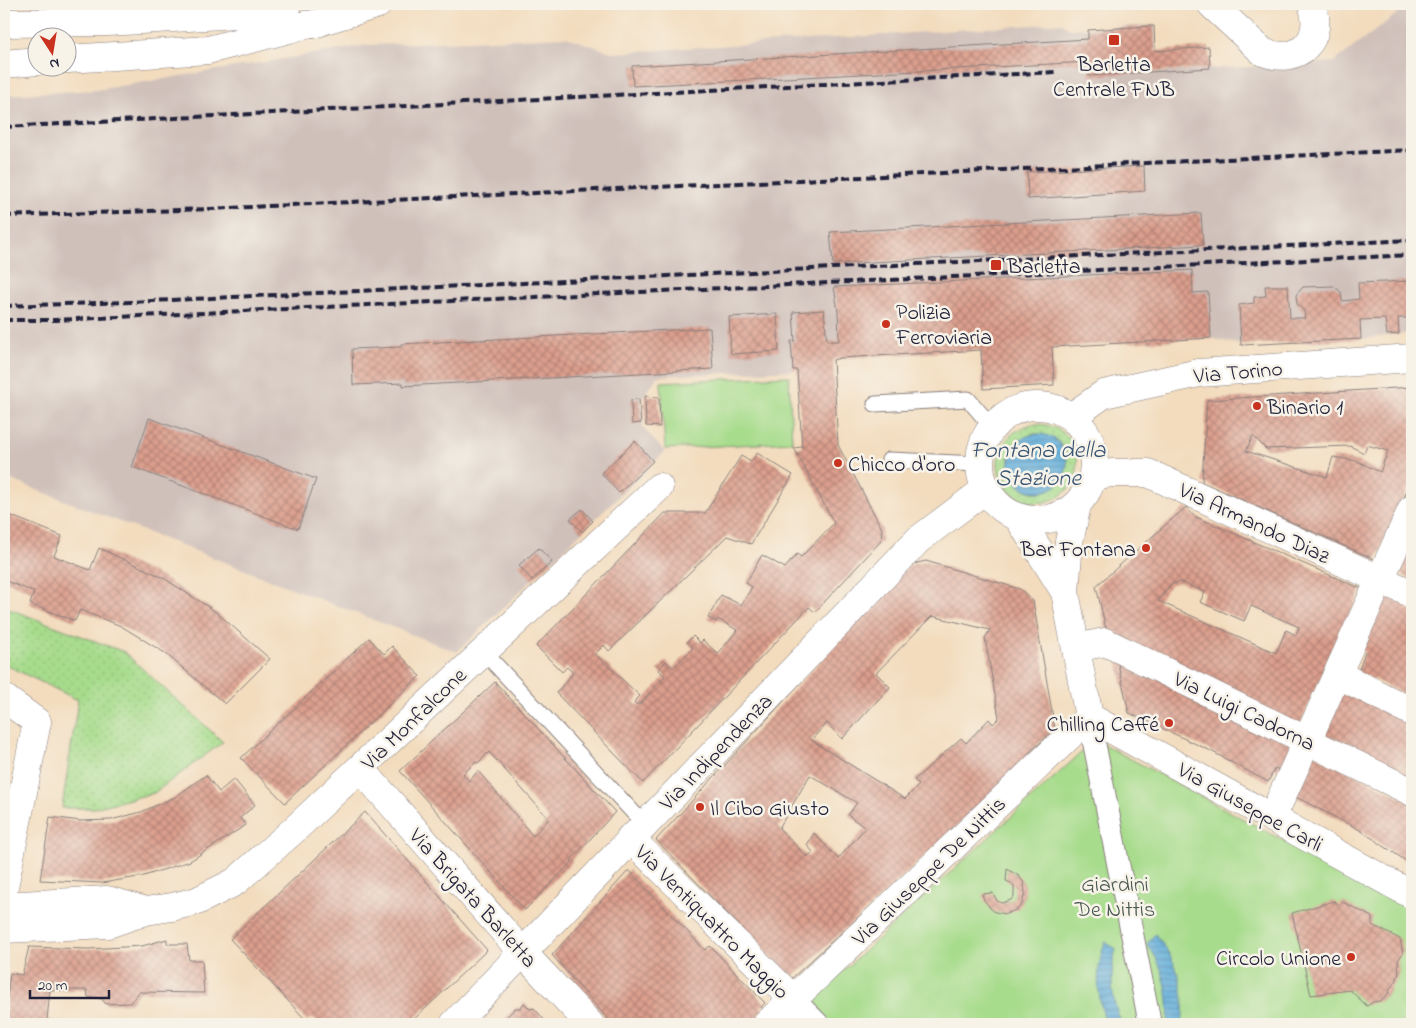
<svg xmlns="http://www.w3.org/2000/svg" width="1416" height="1028" viewBox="0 0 1416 1028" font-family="'Indie Flower',sans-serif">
	<defs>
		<pattern id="grass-dots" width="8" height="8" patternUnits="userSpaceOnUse" patternTransform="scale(1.25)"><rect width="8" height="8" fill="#a7dc8c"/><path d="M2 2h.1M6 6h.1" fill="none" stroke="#8fbc7a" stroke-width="1.8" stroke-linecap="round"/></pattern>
		<pattern id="water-rules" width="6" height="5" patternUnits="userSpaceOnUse" patternTransform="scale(1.25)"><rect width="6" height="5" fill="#61adda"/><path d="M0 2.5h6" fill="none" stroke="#508cb2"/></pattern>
		<pattern id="building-cross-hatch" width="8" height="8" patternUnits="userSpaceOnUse" patternTransform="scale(1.25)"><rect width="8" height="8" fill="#dc9f8d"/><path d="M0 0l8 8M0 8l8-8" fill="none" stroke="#b28174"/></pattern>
	</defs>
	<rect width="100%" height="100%" fill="#f7f3e8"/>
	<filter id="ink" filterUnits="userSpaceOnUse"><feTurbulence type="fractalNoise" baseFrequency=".02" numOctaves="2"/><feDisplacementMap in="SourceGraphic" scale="10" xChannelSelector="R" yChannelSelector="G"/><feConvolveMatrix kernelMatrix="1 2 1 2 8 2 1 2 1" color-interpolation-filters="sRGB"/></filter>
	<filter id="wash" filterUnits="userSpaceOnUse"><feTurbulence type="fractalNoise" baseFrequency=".0096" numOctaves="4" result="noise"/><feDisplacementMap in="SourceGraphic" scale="20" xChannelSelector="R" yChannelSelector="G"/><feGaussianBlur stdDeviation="1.12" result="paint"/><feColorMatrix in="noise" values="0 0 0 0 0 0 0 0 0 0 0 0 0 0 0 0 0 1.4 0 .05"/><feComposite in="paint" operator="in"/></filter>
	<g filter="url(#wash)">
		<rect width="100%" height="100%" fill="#f3dcbd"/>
		<path fill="#cfc0ba" d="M1410 4H1412V333L1361 339 1241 345 1211 338 1052 347 1054 385 983 389 980 350 840 358 833 360 798 362 797 370 658 376 642 398 643 428 665 452 457 652 4 477V95L96 90 368 45 566 37 614 53 1062 23 1070 29 1155 25 1157 72 1334 62Z"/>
		<path fill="url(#grass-dots)" stroke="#647f64" fill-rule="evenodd" d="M1032 424C1060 423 1081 440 1077 470 1076 481 1068 492 1058 497 1006 525 967 444 1032 424ZM1032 434C1093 434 1063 511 1023 488 1011 481 1003 459 1014 448 1019 442 1026 438 1032 434Z
			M4 607 124 652 223 742 154 793 94 808H62L78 700 4 664Z"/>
		<path fill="#a7dc8c" stroke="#647f64" d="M789 376 792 442 665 449 661 382Z
			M1095 740 1412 909V1014L1401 1024H807L797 1013Z"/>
		<path fill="url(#water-rules)" stroke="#42688a" d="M1009 463a29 29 0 1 1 58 0a29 29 0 1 1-58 0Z
			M1155 934C1177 960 1187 990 1182 1024H1168C1170 996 1165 967 1147 944Z
			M1105 942 1116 949C1109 973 1111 1002 1122 1024H1106C1097 994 1095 972 1105 942Z"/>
		<g id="blocks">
			<path fill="url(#building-cross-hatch)" fill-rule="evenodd" d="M1149 26H1154L1155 51 1209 47 1210 68 1089 76V62L633 86 632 66 1088 39V30Z
				M1144 166 1145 191 1028 199 1027 172Z
				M1201 213 1203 245 833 264 830 232Z
				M1192 270 1193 293 1208 292 1211 338 1052 347 1054 385 983 389 981 350 840 358 833 360 838 445 882 529 881 541 815 612 809 607 643 783 556 693 573 673 567 667 562 672 536 646 665 513H705L741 456 751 462 757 453 793 475 751 544 727 536 609 651 604 645 595 654 640 696 634 702 637 705 639 703 640 704 665 676 658 670 666 661 673 668 693 648 687 642 693 636 700 643 703 640 718 654 737 630 718 619 716 622 708 618 721 595 741 605 752 587 746 583 762 555 785 568 797 554 801 557 834 523 794 448 802 447 797 370H793L791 341H795L793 312 824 310 827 341H839L838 312 834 287Z
				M1412 281V318H1398L1399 334 1387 335 1385 319 1360 320 1361 339 1241 345 1239 305 1254 303V297L1266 296 1265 286H1288L1290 318H1305L1304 311 1297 304 1296 295 1303 287 1334 286 1341 292 1342 301 1359 299 1358 283Z
				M777 314 779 351 731 354 729 317Z
				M710 328 713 369 403 386V383L353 385 352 349 401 347V344Z
				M1412 387V480L1376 560 1202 482 1207 400ZM1253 436 1266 449 1350 446 1364 453 1367 445 1388 451 1380 472 1357 461 1333 457 1327 477 1246 451Z
				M645 396 659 397 660 427 646 426Z
				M639 399 641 423 632 424 631 400Z
				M149 418 316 479 298 529 132 467Z
				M635 441 653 461 619 493 601 473Z
				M1186 507 1194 516 1362 589 1299 726 1107 633 1096 586ZM1181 582 1205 592 1200 602 1244 621 1251 606 1299 627 1296 635 1286 630 1276 653 1158 601 1171 584Z
				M582 509 593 521 582 532 570 519Z
				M4 513 62 536 54 556 90 570 99 548 162 577 216 612 270 659 225 704 165 653 121 626 80 610 75 621 30 604 34 592 4 580Z
				M1412 534V579L1395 572Z
				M539 548 552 562 532 580 519 565Z
				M926 561 1020 589 1033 601 1055 729 1028 754 1031 758 791 979 656 840 909 565ZM932 616 990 630 985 638 999 718 993 724 989 719 966 743 961 738 914 780 919 785 905 799 811 740 827 723 842 739 890 687 876 673ZM810 775 857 803 848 815 865 828 838 859 814 833 807 845 813 852 807 857 779 828Z
				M1382 595 1409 606 1407 609 1412 611V698L1358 672 1365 652 1359 648Z
				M369 638 384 654 392 646 420 676 285 803 241 758Z
				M1116 655 1293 744 1281 771 1275 768 1268 782 1211 751 1129 713Z
				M495 682 615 812 571 860 572 862 525 910 400 771ZM489 752 549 819 533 836 478 771 469 781 463 774 476 762 478 763Z
				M1343 687 1412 722V780L1320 734Z
				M1314 754 1412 802V865L1360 830 1292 795Z
				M206 775 219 792 234 779 255 805 240 818 246 825 190 861 144 876 102 883 40 880 50 817 81 821 111 820 141 812 175 797Z
				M365 812 487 950 409 1024H319L312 1018 307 1021 230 939Z
				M1007 869 1019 876 1024 883 1025 893 1022 904 1018 909 1006 914 995 912 991 909 984 900 982 894 993 893 997 901 1002 903 1011 900 1014 896V887L1011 883 1006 881Z
				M629 870 705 950 710 946 765 1003 761 1007 766 1012 755 1023 751 1020 746 1024H612L552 955Z
				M1334 901 1339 905 1343 902 1372 917V925L1400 939 1403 953 1398 960 1399 973 1396 982 1391 987 1388 994 1380 1001 1373 1002 1367 1006 1350 990 1311 995 1292 913Z
				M167 939V944H187L189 960H202L204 993 139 992 130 1003 106 1004 101 998 88 997 87 990H50L47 1020 76 1024H4L10 973 22 975 29 947 88 949 142 946Z
				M524 1003 530 1009 534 1008 548 1024H500L515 1008H520Z"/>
		</g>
	</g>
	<g filter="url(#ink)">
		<use href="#blocks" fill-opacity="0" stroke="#8a7f7c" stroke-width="1"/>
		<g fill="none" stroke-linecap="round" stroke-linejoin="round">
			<g stroke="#8a7f7c" stroke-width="17">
				<path id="service" d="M875 404 968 399 992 427
					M889 460 979 464
					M483 651 644 824"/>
			</g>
			<g stroke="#8a7f7c" stroke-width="24">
				<path id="pedestrian" d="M1089 717 1150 1024
					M793 999 818 1024"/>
			</g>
			<g stroke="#8a7f7c" stroke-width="29">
				<path id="minor" d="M1211 4 1263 52C1299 66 1325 39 1312 4
					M980 463a57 57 0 1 1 114 0a57 57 0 1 1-114 0Z
					M1071 417 1104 394 1199 373 1412 358
					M1094 476 1112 473H1148L1412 594
					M1077 505 1069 542 1065 592 1089 717
					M1018 517 1065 592
					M1076 648 1105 642 1412 792
					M1337 674 1412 712
					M4 698 37 722 4 887
					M1089 717 1412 895
					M360 768 523 953 590 1024
					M1272 818 1412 509
					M630 838 793 999
					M4 906 107 900 146 911
					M4 929 108 924 146 911 172 907 197 901 235 882 295 829 659 487
					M454 1024 918 540 986 489
					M767 1024 1089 717"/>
			</g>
			<g stroke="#8a7f7c" stroke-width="29">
				<path id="tertiary" d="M328 19 378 4
					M4 23 108 22 286 11
					M68 59 208 50 305 25C319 24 333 20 336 4
					M4 64 38 61"/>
			</g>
			<use href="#service" stroke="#fff" stroke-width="15"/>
			<use href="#pedestrian" stroke="#fff" stroke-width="22"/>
			<use href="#minor" stroke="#fff" stroke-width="28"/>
			<use href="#tertiary" stroke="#fff" stroke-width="28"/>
			<path stroke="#22223b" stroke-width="4" stroke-dasharray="8 4" stroke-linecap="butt" d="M4 127 1055 72
				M4 216 209 209 1412 150
				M4 306 130 302 1412 240
				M4 320H56L1412 255"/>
		</g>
	</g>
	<g fill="#c8321e" stroke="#f7f3e8" stroke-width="2">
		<rect x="1108" y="34" width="12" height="12" rx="2.5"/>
		<rect x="990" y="259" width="12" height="12" rx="2.5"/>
		<circle cx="886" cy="324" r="5"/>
		<circle cx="1257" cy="406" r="5"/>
		<circle cx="838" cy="463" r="5"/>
		<circle cx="1146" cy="548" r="5"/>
		<circle cx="1169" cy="723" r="5"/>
		<circle cx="700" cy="807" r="5"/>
		<circle cx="1351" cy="957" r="5"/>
	</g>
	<g text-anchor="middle" stroke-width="5" stroke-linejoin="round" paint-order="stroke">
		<g font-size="22" fill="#22223b" stroke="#f7f3e8" text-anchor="start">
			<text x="1114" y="71" text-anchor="middle">Barletta<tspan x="1114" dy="25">Centrale FNB</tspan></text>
			<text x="1007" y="273">Barletta</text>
			<text x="896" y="319">Polizia<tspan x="896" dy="25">Ferroviaria</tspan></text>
			<text x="1267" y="414">Binario 1</text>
			<text x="848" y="471">Chicco d'oro</text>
			<text x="1136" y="556" text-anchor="end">Bar Fontana</text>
			<text x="1159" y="731" text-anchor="end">Chilling Caffé</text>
			<text x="710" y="815">Il Cibo Giusto</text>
			<text x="1341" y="965" text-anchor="end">Circolo Unione</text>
		</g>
		<g font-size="22" fill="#22223b" stroke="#f7f3e8">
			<text transform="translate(1238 371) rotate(-5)" y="8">Via Torino</text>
			<text transform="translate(1255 522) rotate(25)" y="8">Via Armando Diaz</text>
			<text transform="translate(1245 710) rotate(26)" y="8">Via Luigi Cadorna</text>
			<text transform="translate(413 718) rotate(-44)" y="8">Via Monfalcone</text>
			<text transform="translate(715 751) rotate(-46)" y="8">Via Indipendenza</text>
			<text transform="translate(1251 806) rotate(29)" y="8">Via Giuseppe Carli</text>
			<text transform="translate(928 870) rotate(-44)" y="8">Via Giuseppe De Nittis</text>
			<text transform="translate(474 897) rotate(48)" y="8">Via Brigata Barletta</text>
			<text transform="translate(713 921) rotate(45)" y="8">Via Ventiquattro Maggio</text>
		</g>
		<g font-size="22" fill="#4a5a53" stroke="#f7f3e8">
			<text x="1115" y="891">Giardini<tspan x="1115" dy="25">De Nittis</tspan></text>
		</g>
		<g font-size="24" font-style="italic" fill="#385373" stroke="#f7f3e8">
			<text x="1038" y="457">Fontana della<tspan x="1038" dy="28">Stazione</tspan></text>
		</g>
	</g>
	<rect width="1416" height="1028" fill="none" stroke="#f7f3e8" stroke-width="20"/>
	<g transform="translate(52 52) rotate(168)"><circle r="24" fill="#f7f3e8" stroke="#a29fa3"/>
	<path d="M0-4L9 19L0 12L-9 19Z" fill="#c8321e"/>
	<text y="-8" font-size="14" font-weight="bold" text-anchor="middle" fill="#22223b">N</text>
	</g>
	<path d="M30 990v8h79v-8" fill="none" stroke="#22223b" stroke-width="2.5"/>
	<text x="38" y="990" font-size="15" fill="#22223b" stroke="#f7f3e8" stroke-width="4" paint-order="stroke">20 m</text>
</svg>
